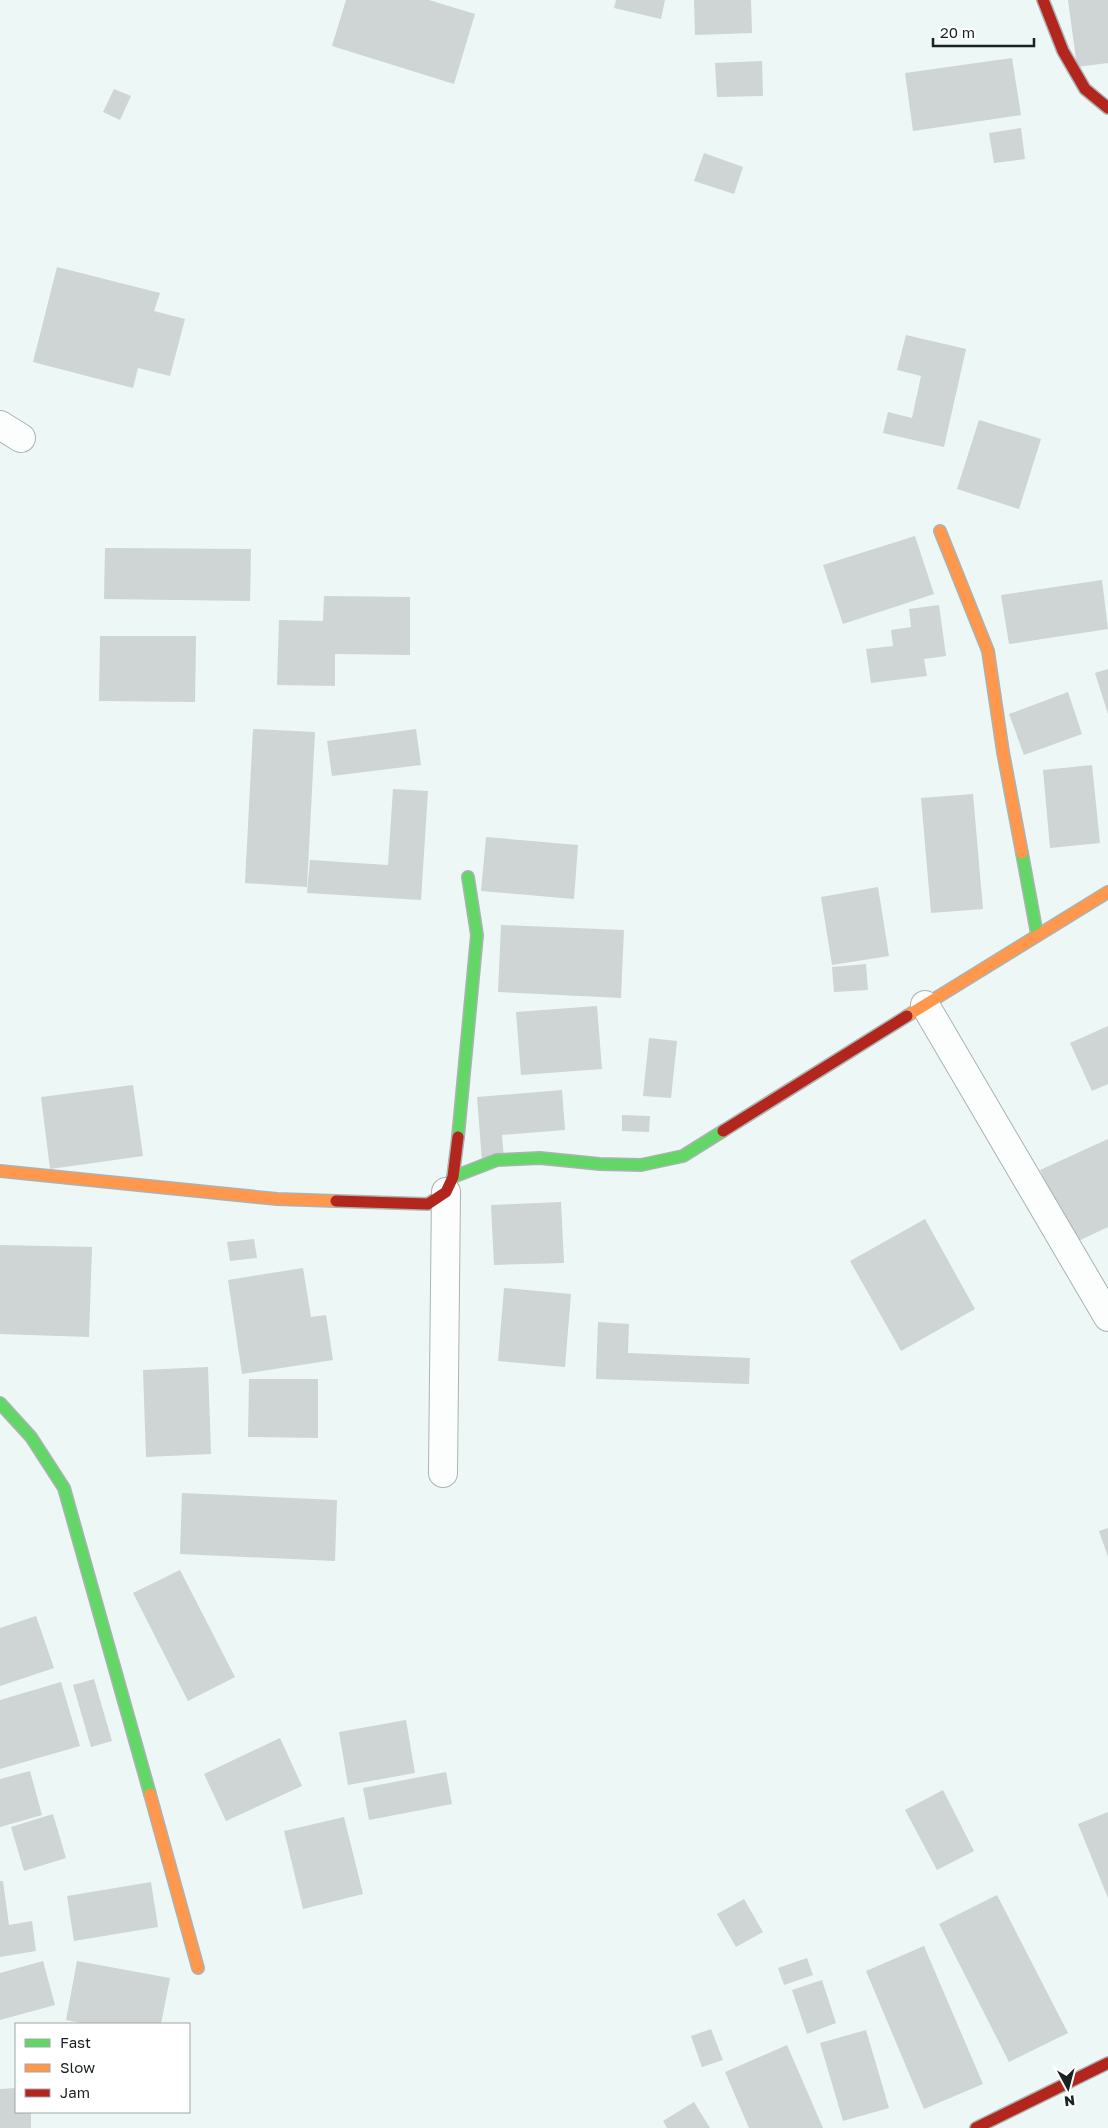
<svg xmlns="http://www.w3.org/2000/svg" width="1108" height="2128" viewBox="0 0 1108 2128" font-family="'Golos Text',sans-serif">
	<rect width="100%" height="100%" fill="#edf7f6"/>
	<path fill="#ced5d4" d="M346 0H429L475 14 454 84 332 46Z
		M616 0H665L661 19 614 8Z
		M694 0H751L752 33 695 35Z
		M1068 0H1108V63L1077 67Z
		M1012 58 1021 115 913 131 905 73Z
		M762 61 763 96 717 97 715 63Z
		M114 89 131 96 120 120 103 112Z
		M1021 128 1025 159 994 163 989 133Z
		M704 153 743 167 734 194 694 181Z
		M57 267 160 293 154 311 185 319 170 376 138 368 133 388 33 362Z
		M906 335 966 349 944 447 883 433 888 412 912 418 921 376 897 370Z
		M979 420 1041 439 1019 509 957 489Z
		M915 536 934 594 843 624 823 565Z
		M105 548 251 549 250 601 104 599Z
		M1102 580 1108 629 1009 644 1001 595Z
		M324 596 410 597V655L335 654V686L277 685 279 620 323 621Z
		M939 605 946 656 924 659 927 676 871 683 866 649 893 646 891 630 911 627 909 609Z
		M100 636H196L195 702 99 701Z
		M1108 669V714L1095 673Z
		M1068 692 1082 734 1024 755 1009 714Z
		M253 729 315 732 307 887 245 883Z
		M416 729 421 765 332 776 327 741Z
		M1092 765 1100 843 1050 848 1043 770Z
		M393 789 428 791 421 900 307 893 310 860 388 865Z
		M973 794 983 909 931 913 921 798Z
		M486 837 578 845 574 899 481 891Z
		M878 887 889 956 832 965 821 897Z
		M501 925 624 930 621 998 498 992Z
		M866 964 868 990 834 992 832 967Z
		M597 1006 602 1069 521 1075 516 1012Z
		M1108 1026V1084L1092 1091 1070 1043Z
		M649 1038 677 1041 671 1098 643 1096Z
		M133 1085 143 1156 50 1169 41 1097Z
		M562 1090 565 1130 502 1135 504 1159 482 1161 477 1097Z
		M622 1115 650 1116 649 1132 622 1131Z
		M1108 1139V1227L1074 1243 1040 1170Z
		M561 1202 564 1263 494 1265 491 1205Z
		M925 1219 975 1309 901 1351 850 1261Z
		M254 1239 257 1258 230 1261 227 1242Z
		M0 1245 92 1247 89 1337 0 1334Z
		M303 1268 311 1317 326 1315 333 1360 242 1374 228 1280Z
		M504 1288 571 1294 565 1367 498 1361Z
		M598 1322 629 1324 628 1353 750 1358 749 1384 596 1379Z
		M208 1367 211 1454 146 1457 143 1370Z
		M249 1379H318V1438L248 1437Z
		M182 1493 337 1500 335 1561 180 1554Z
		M1108 1528V1557L1099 1531Z
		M180 1570 235 1677 188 1701 133 1593Z
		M36 1616 54 1668 0 1686V1628Z
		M94 1679 112 1741 91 1747 73 1685Z
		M61 1682 80 1746 0 1769V1700Z
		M406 1720 415 1773 348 1785 339 1732Z
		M280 1738 302 1786 226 1821 204 1774Z
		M30 1771 42 1815 0 1827V1779Z
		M446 1772 452 1804 369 1820 363 1788Z
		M943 1790 974 1851 937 1870 905 1810Z
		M1108 1812V1898L1078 1824Z
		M53 1814 66 1858 24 1871 11 1827Z
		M344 1817 363 1894 303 1909 284 1831Z
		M0 1881H3L9 1925 32 1921 36 1951 0 1957Z
		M151 1882 158 1927 74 1941 67 1896Z
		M997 1895 1068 2033 1009 2062 939 1924Z
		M744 1899 763 1932 736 1947 717 1914Z
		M924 1946 983 2084 924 2109 866 1971Z
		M807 1958 813 1975 784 1985 778 1968Z
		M43 1961 55 2005 0 2020V1973Z
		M77 1961 170 1978 161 2024H86L66 2020Z
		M822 1980 836 2023 807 2034 792 1990Z
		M711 2029 723 2060 702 2067 691 2036Z
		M866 2030 889 2108 843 2121 820 2043Z
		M787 2045 823 2128H749L725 2072Z
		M16 2088V2112H31V2128H0V2089Z
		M694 2102 710 2128H667L663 2121Z"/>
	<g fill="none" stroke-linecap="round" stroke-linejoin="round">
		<g stroke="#abb3b2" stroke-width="30">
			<path id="street" d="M0 425 21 438
				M925 1005 1108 1317
				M443 1473 446 1192"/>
		</g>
		<g stroke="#abb3b2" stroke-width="14">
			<path id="fast" d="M1022 853 1037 934
				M458 1137 477 935 468 877
				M453 1177 497 1160 540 1158 600 1164 641 1165 683 1156 723 1131
				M0 1403 31 1437 64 1488 150 1794"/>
		</g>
		<g stroke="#abb3b2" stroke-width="14">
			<path id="slow" d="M940 531 988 651 1003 752 1022 853
				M907 1016 1108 892
				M0 1171 277 1199 336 1201
				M150 1794 198 1968"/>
		</g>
		<g stroke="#abb3b2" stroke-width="14">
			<path id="jam" d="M1043 0 1063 51 1085 89 1108 108
				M723 1131 907 1016
				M336 1201 428 1204 446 1192 453 1177 458 1137
				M976 2128 1108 2063"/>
		</g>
		<use href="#street" stroke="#fcfefe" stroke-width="28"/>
		<use href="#fast" stroke="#63d668" stroke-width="11"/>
		<use href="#slow" stroke="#ff974d" stroke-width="11"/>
		<use href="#jam" stroke="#b3261e" stroke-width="11"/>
	</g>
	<rect x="15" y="2023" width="175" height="90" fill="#ffffff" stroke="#a4a6a6"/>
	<rect x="25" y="2039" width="25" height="8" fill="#63d668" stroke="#a4a6a6"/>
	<text x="60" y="2048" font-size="15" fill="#1b2121">Fast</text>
	<rect x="25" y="2064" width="25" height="8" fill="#ff974d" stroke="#a4a6a6"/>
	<text x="60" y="2073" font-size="15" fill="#1b2121">Slow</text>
	<rect x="25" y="2089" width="25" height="8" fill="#b3261e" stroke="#a4a6a6"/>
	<text x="60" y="2098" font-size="15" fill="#1b2121">Jam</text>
	<g transform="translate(1068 2088) rotate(173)" stroke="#ffffff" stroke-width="4" paint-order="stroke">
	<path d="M0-4L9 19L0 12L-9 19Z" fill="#1b2121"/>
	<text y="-8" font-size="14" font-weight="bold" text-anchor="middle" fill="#1b2121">N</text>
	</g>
	<path d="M933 38v8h101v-8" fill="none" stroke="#1b2121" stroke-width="2.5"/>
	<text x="940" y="38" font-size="15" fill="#1b2121" stroke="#ffffff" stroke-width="4" paint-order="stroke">20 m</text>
</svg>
